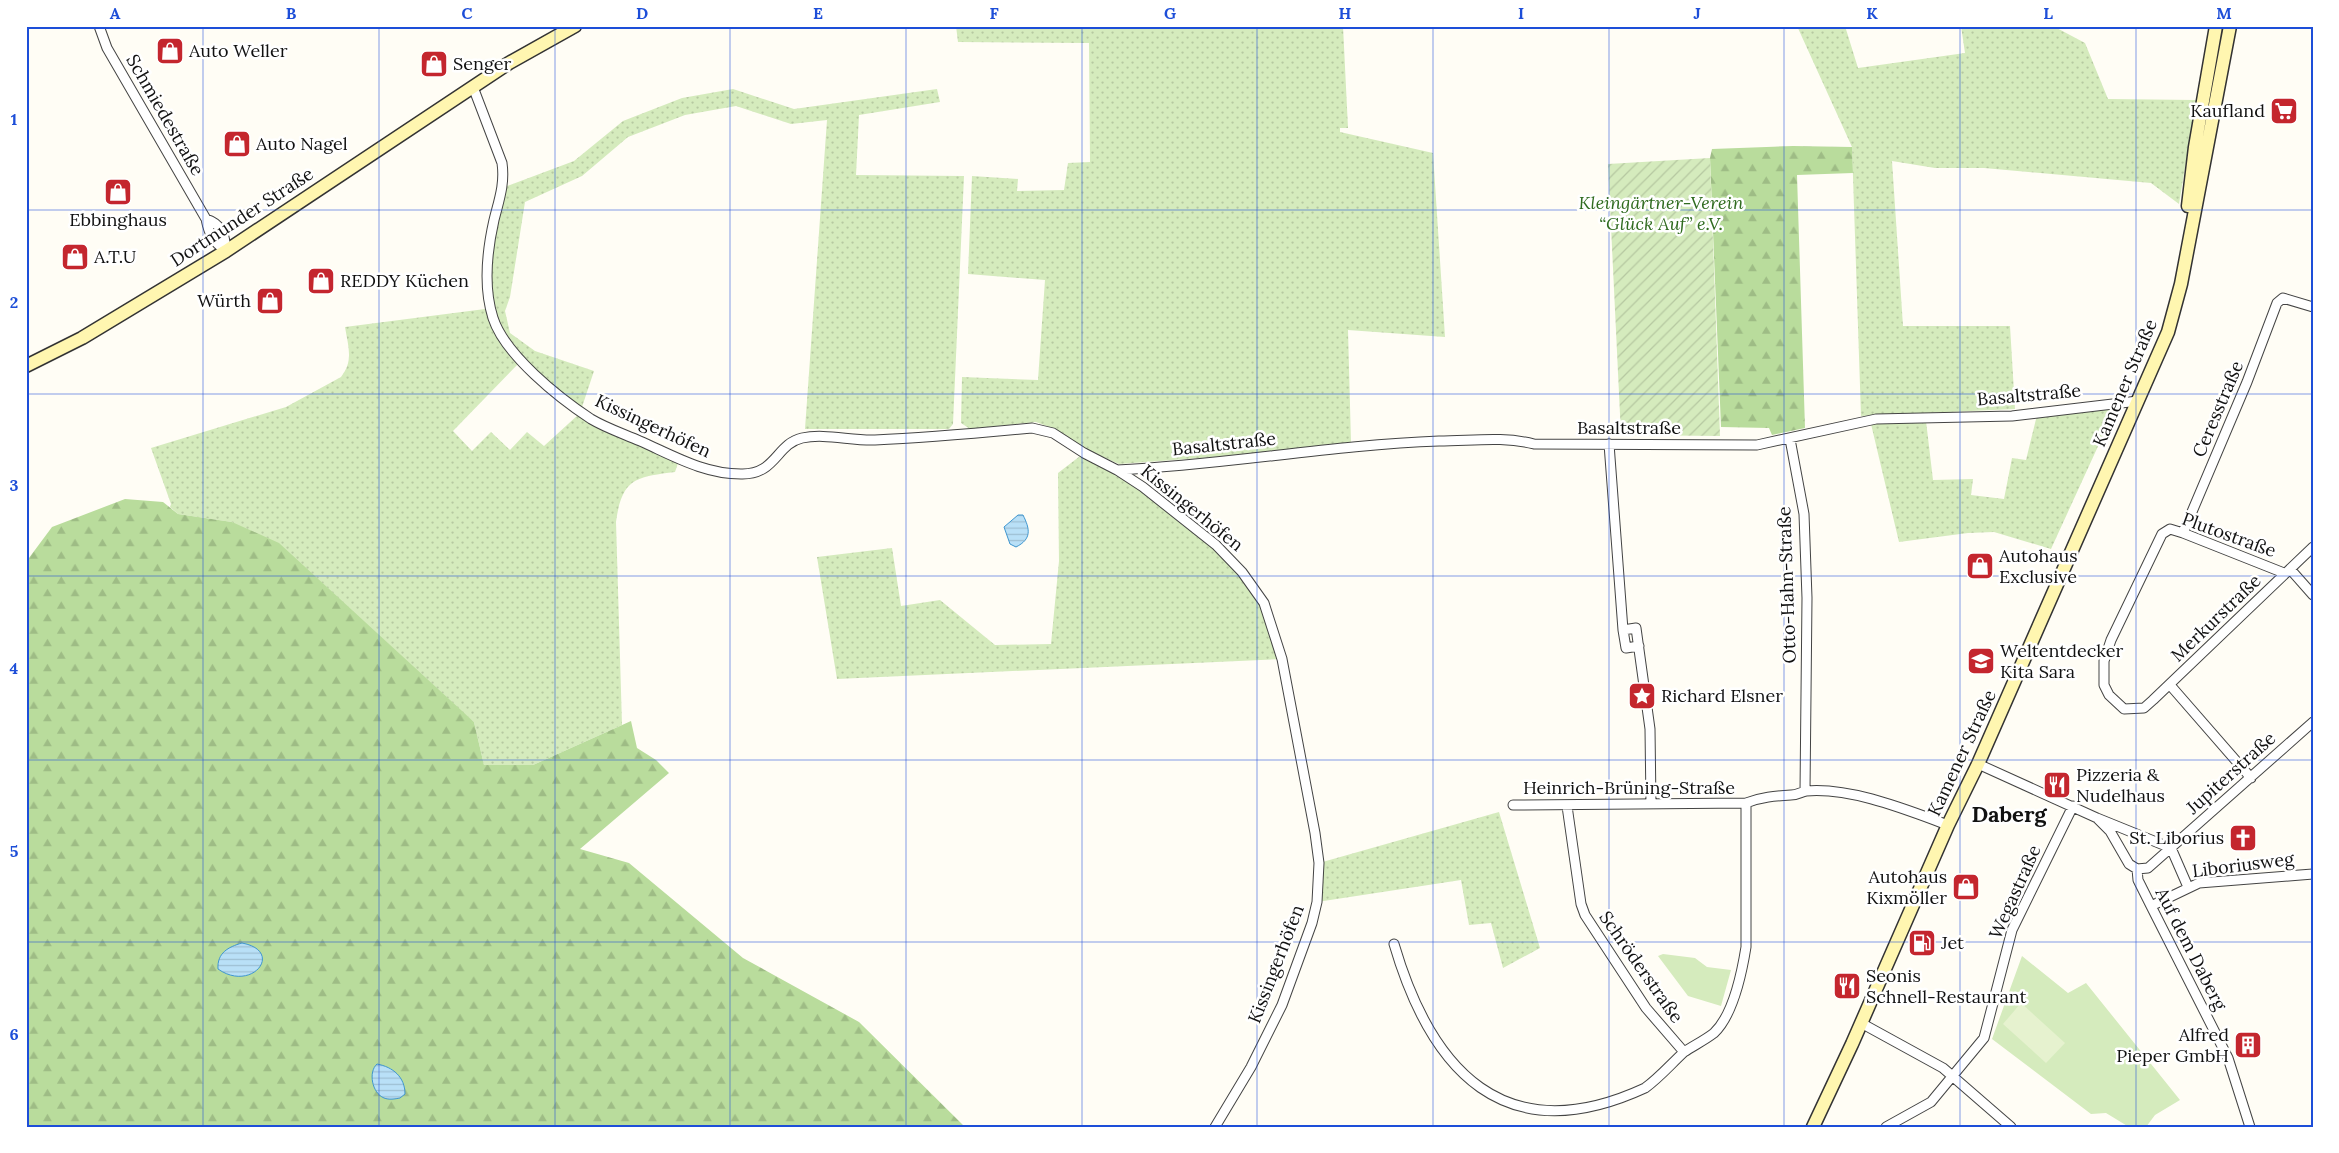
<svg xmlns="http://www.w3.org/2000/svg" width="2339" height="1153" viewBox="0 0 2339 1153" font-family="Lora,serif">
	<defs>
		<pattern id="grass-dots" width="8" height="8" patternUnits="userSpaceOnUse" patternTransform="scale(1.25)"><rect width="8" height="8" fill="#d5ebbd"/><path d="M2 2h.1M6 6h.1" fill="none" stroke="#b6c8a1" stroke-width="1.8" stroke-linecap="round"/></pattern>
		<pattern id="forest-firs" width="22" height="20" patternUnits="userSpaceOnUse" patternTransform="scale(1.25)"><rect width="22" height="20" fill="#b9dc9c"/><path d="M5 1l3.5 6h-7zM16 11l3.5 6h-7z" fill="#9ebc85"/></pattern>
		<pattern id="garden-furrows" width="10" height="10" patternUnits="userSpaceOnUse" patternTransform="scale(1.25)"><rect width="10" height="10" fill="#d5ebbd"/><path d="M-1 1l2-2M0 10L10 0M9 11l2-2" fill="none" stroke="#b6c8a1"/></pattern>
		<pattern id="water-rules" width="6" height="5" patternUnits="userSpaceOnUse" patternTransform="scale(1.25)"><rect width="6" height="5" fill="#b9e0f7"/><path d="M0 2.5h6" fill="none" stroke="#9ebfd3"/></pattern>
	</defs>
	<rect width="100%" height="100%" fill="#fffdf5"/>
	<path fill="url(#grass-dots)" d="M956 26H1343L1348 128H1340V132L1433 153 1445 337 1348 330 1351 443 1255 454 1119 464 1087 450 1052 428 1036 422 970 429 961 423 962 377 1038 380 1045 280 968 274 972 176 1018 179 1017 191 1064 190 1068 163 1090 162 1089 43 958 42Z
		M1797 26H1845L1858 68 1965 53 1961 26H2053L2085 43 2108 99 2196 100 2179 204 2151 183 1984 168H1935L1892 161 1903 326H2010L2015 409 1861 416 1852 147Z
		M733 89 794 109 937 89 940 102 859 115 856 175 964 176 953 424 949 429H805L827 120 791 124 736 106 685 115 628 137 582 176 525 202 510 297 505 311 510 333 535 351 594 371 582 407C556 386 521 365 504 335 481 294 495 230 507 186L574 161 623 121 682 98Z
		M485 309C493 331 501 347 518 364L453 431 472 451 491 432 510 450 527 432 544 446 579 414 590 422 678 463 675 472C636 477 622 478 616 522L622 725 533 765H484L474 722 232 522 178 514 170 507 171 504 151 448 286 407 341 377C354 361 348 346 345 327Z
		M2116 407 2051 549 1994 532 1968 533 1899 542 1871 424 1926 421 1933 480 1973 479 1971 495 2004 499 2012 458 2026 460 2037 415Z
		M1084 453 1117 470 1192 524 1255 588 1282 659 837 679 817 557 892 548 901 606 940 600 995 645 1051 644 1059 561 1058 473Z
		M1499 812 1540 948 1503 968 1491 923 1469 925 1461 880 1317 902 1319 863Z"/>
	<path fill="url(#forest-firs)" d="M1793 146 1852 147 1853 173 1797 175 1805 428 1772 435 1769 428 1721 427 1710 158 1712 149Z
		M125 499 163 502 178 514 232 522 279 543 474 722 484 765H533L631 721 637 748 656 760 669 773 580 849 629 863 743 958 859 1022 965 1127H26V562L52 527Z"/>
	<path fill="#d5ebbd" d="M1663 954 1695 958 1707 967 1731 970 1721 1006 1688 996 1658 956Z
		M2022 956 2068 993 2086 983 2180 1100 2155 1115 2146 1127H2129L2106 1113 2091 1114 1992 1039Z"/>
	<path fill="url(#garden-furrows)" d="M1710 158 1720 436 1621 435 1608 164Z"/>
	<path fill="#e6f2cf" d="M2021 1003 2065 1043 2046 1063 2003 1024Z"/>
	<path fill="url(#water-rules)" stroke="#3f96cf" d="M1018 515H1023C1030 529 1032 539 1016 547L1010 544 1004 527Z
		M242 943C285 951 252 993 218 969 217 953 228 947 242 943Z
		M377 1064C393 1067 405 1077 405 1094L400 1098C395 1099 389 1100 384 1098 372 1093 368 1072 377 1064Z"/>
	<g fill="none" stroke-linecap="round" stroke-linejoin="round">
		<g stroke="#444" stroke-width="11">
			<path id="minor" d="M99 26 107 48 206 219C209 234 213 242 226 251
				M473 87 502 163C505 184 499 200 494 220 487 251 483 287 493 318 505 355 559 398 591 419 606 428 624 434 640 441 674 456 704 474 741 474 776 475 776 444 802 438 825 433 851 441 875 440 927 438 980 433 1032 428L1053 433 1084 453 1117 470 1143 487 1216 545 1242 572 1264 603 1282 659 1315 833 1319 863 1317 902 1312 923 1282 1005 1251 1067 1215 1127
				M206 219C222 224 225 235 226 251
				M1790 439 1804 514 1807 598 1805 791
				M1609 444 1623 630 1636 628 1650 729 1651 804
				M1117 470C1225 465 1331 445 1439 441 1471 441 1503 436 1534 444L1757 445 1876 419 2012 416 2138 401
				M2183 533 2247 382 2277 303 2283 298 2313 307
				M2290 569 2313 595
				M2284 573 2183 533 2170 529 2162 534 2111 640 2104 661V685L2109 695 2124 709 2144 708 2153 700 2313 547
				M1623 630 1626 648 1639 646
				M2170 685 2251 778
				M1978 764 2097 818 2171 848 2188 887
				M1513 805 1746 803C1761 797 1775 796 1791 795 1797 795 1801 792 1806 791 1851 787 1907 810 1948 825
				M1567 806 1581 904 1585 915 1646 1008 1684 1052C1693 1046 1705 1040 1714 1033 1733 1015 1742 972 1746 947V803
				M2097 818 2110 831 2129 864 2137 869 2148 868 2313 722
				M2137 869 2138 880 2151 906 2228 1058 2250 1127
				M2151 906 2199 883 2313 874
				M1394 944C1431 1070 1504 1153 1645 1088 1659 1078 1671 1064 1684 1052
				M1861 1023 1943 1068 2011 1127
				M1886 1127 1931 1102 1984 1038 2012 930 2073 806"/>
		</g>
		<g stroke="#333" stroke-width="15">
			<path id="secondary" d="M2188 206 2195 147 2216 26
				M26 366 82 338 226 251 509 63 575 26
				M1813 1127 1852 1044 1948 825 1978 764 2168 332 2181 284 2230 26"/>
		</g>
		<use href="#minor" stroke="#fff" stroke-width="9"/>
		<use href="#secondary" stroke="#fff6b0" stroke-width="12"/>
	</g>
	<path fill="none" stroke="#1d4ed8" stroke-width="1" stroke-opacity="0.55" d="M203 26V1127M379 26V1127M555 26V1127M730 26V1127M906 26V1127M1082 26V1127M1257 26V1127M1433 26V1127M1609 26V1127M1784 26V1127M1960 26V1127M2136 26V1127M26 210H2313M26 394H2313M26 576H2313M26 760H2313M26 942H2313"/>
	<defs>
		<g id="shop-square" transform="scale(1.4375)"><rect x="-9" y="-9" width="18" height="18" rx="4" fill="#c4262e" stroke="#fff"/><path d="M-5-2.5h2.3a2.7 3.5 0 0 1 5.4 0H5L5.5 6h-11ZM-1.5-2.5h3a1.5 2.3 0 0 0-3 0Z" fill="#fff"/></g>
		<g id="supermarket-square" transform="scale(1.4375)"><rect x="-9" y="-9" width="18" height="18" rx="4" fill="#c4262e" stroke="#fff"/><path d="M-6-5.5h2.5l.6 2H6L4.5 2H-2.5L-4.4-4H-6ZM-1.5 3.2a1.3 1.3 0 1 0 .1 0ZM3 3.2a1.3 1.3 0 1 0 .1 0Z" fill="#fff"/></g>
		<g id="school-square" transform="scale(1.4375)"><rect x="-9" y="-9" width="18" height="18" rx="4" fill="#c4262e" stroke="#fff"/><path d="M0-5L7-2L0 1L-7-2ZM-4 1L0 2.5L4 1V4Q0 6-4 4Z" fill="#fff"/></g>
		<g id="sight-square" transform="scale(1.4375)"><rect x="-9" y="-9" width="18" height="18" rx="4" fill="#c4262e" stroke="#fff"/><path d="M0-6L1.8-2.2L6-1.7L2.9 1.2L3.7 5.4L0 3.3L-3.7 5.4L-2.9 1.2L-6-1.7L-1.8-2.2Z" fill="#fff"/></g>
		<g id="restaurant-square" transform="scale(1.4375)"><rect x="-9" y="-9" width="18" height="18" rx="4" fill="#c4262e" stroke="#fff"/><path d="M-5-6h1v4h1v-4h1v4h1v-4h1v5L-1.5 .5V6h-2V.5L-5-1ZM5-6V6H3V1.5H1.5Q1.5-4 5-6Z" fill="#fff"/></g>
		<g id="church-square" transform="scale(1.4375)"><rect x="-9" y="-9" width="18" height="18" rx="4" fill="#c4262e" stroke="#fff"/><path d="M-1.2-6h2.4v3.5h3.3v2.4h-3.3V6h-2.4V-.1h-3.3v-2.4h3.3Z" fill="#fff"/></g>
		<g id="fuel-square" transform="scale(1.4375)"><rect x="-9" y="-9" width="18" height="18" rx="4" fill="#c4262e" stroke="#fff"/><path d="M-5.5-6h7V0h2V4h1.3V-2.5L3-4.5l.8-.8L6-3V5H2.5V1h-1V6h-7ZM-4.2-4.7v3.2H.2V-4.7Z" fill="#fff"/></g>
		<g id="building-square" transform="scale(1.4375)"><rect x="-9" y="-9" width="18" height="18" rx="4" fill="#c4262e" stroke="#fff"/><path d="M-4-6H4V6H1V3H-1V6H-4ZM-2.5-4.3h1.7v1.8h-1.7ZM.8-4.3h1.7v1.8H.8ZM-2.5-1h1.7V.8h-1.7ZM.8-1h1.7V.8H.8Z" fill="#fff"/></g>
	</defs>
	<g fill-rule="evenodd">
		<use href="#shop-square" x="170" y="51"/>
		<use href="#shop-square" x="434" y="64"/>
		<use href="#supermarket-square" x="2284" y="111"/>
		<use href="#shop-square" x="237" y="144"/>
		<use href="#shop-square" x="118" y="192"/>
		<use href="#shop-square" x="75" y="257"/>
		<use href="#shop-square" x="321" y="281"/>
		<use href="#shop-square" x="270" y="301"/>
		<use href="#shop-square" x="1980" y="566"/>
		<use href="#school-square" x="1981" y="661"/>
		<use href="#sight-square" x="1642" y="696"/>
		<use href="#restaurant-square" x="2057" y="785"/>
		<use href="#church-square" x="2243" y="838"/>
		<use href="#shop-square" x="1966" y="887"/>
		<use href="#fuel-square" x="1922" y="943"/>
		<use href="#restaurant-square" x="1847" y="986"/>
		<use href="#building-square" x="2248" y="1045"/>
	</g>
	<g text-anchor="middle" stroke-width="5" stroke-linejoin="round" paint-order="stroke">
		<g font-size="18" fill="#111" stroke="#fff" text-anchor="start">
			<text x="189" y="57">Auto Weller</text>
			<text x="453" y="70">Senger</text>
			<text x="2265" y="117" text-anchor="end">Kaufland</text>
			<text x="256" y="150">Auto Nagel</text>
			<text x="118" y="226" text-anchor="middle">Ebbinghaus</text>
			<text x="94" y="263">A.T.U</text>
			<text x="340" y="287">REDDY Küchen</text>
			<text x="251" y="307" text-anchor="end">Würth</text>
			<text x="1999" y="562">Autohaus<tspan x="1999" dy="21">Exclusive</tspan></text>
			<text x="2000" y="657">Weltentdecker<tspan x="2000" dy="21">Kita Sara</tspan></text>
			<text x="1661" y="702">Richard Elsner</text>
			<text x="2076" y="781">Pizzeria &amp;<tspan x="2076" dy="21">Nudelhaus</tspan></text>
			<text x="2224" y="844" text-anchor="end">St. Liborius</text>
			<text x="1947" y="883" text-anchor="end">Autohaus<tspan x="1947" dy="21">Kixmöller</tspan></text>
			<text x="1941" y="949">Jet</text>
			<text x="1866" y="982">Seonis<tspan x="1866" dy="21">Schnell-Restaurant</tspan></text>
			<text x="2229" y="1041" text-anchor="end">Alfred<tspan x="2229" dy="21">Pieper GmbH</tspan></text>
		</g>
		<g font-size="18" fill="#111" stroke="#fff">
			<text transform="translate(165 115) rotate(60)" y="6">Schmiedestraße</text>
			<text transform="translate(242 217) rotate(-33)" y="6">Dortmunder Straße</text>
			<text transform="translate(2125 383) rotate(-67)" y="6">Kamener Straße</text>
			<text transform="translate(2029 395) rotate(-5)" y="6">Basaltstraße</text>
			<text transform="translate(2218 409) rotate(-67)" y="6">Ceresstraße</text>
			<text transform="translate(653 426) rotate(25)" y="6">Kissingerhöfen</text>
			<text x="1629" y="434">Basaltstraße</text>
			<text transform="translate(1224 444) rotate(-6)" y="6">Basaltstraße</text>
			<text transform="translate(1192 508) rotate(39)" y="6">Kissingerhöfen</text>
			<text transform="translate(2229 535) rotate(20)" y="6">Plutostraße</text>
			<text transform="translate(1787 585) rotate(-92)" y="6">Otto-Hahn-Straße</text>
			<text transform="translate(2216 618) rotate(-44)" y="6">Merkurstraße</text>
			<text transform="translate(1962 753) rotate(-65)" y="6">Kamener Straße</text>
			<text transform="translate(2231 773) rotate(-42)" y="6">Jupiterstraße</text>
			<text x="1629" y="794">Heinrich-Brüning-Straße</text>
			<text transform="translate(2243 865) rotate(-7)" y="6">Liboriusweg</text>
			<text transform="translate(2015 892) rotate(-66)" y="6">Wegastraße</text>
			<text transform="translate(2191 949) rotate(63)" y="6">Auf dem Daberg</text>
			<text transform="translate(1276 964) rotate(-69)" y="6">Kissingerhöfen</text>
			<text transform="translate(1641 967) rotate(55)" y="6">Schröderstraße</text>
		</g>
		<g font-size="18" font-style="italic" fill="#2f6b1f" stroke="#fff">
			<text x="1661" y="209">Kleingärtner-Verein<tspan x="1661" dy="21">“Glück Auf” e.V.</tspan></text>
		</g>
		<g font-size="22" font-weight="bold" fill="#111" stroke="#fff">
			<text x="2009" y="822">Daberg</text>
		</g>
	</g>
	<rect width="2339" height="1153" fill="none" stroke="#ffffff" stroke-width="55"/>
	<rect x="28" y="28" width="2284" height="1098" fill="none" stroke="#1d4ed8" stroke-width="2"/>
	<g font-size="16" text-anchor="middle" font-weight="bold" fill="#1d4ed8">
		<text x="115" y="19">A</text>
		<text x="291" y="19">B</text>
		<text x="467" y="19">C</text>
		<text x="642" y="19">D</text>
		<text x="818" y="19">E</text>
		<text x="994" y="19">F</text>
		<text x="1170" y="19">G</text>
		<text x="1345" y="19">H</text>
		<text x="1521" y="19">I</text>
		<text x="1697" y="19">J</text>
		<text x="1872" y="19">K</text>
		<text x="2048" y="19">L</text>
		<text x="2224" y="19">M</text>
		<text x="14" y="125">1</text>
		<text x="14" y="308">2</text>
		<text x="14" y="491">3</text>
		<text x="14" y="674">4</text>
		<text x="14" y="857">5</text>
		<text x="14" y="1040">6</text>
	</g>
</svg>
